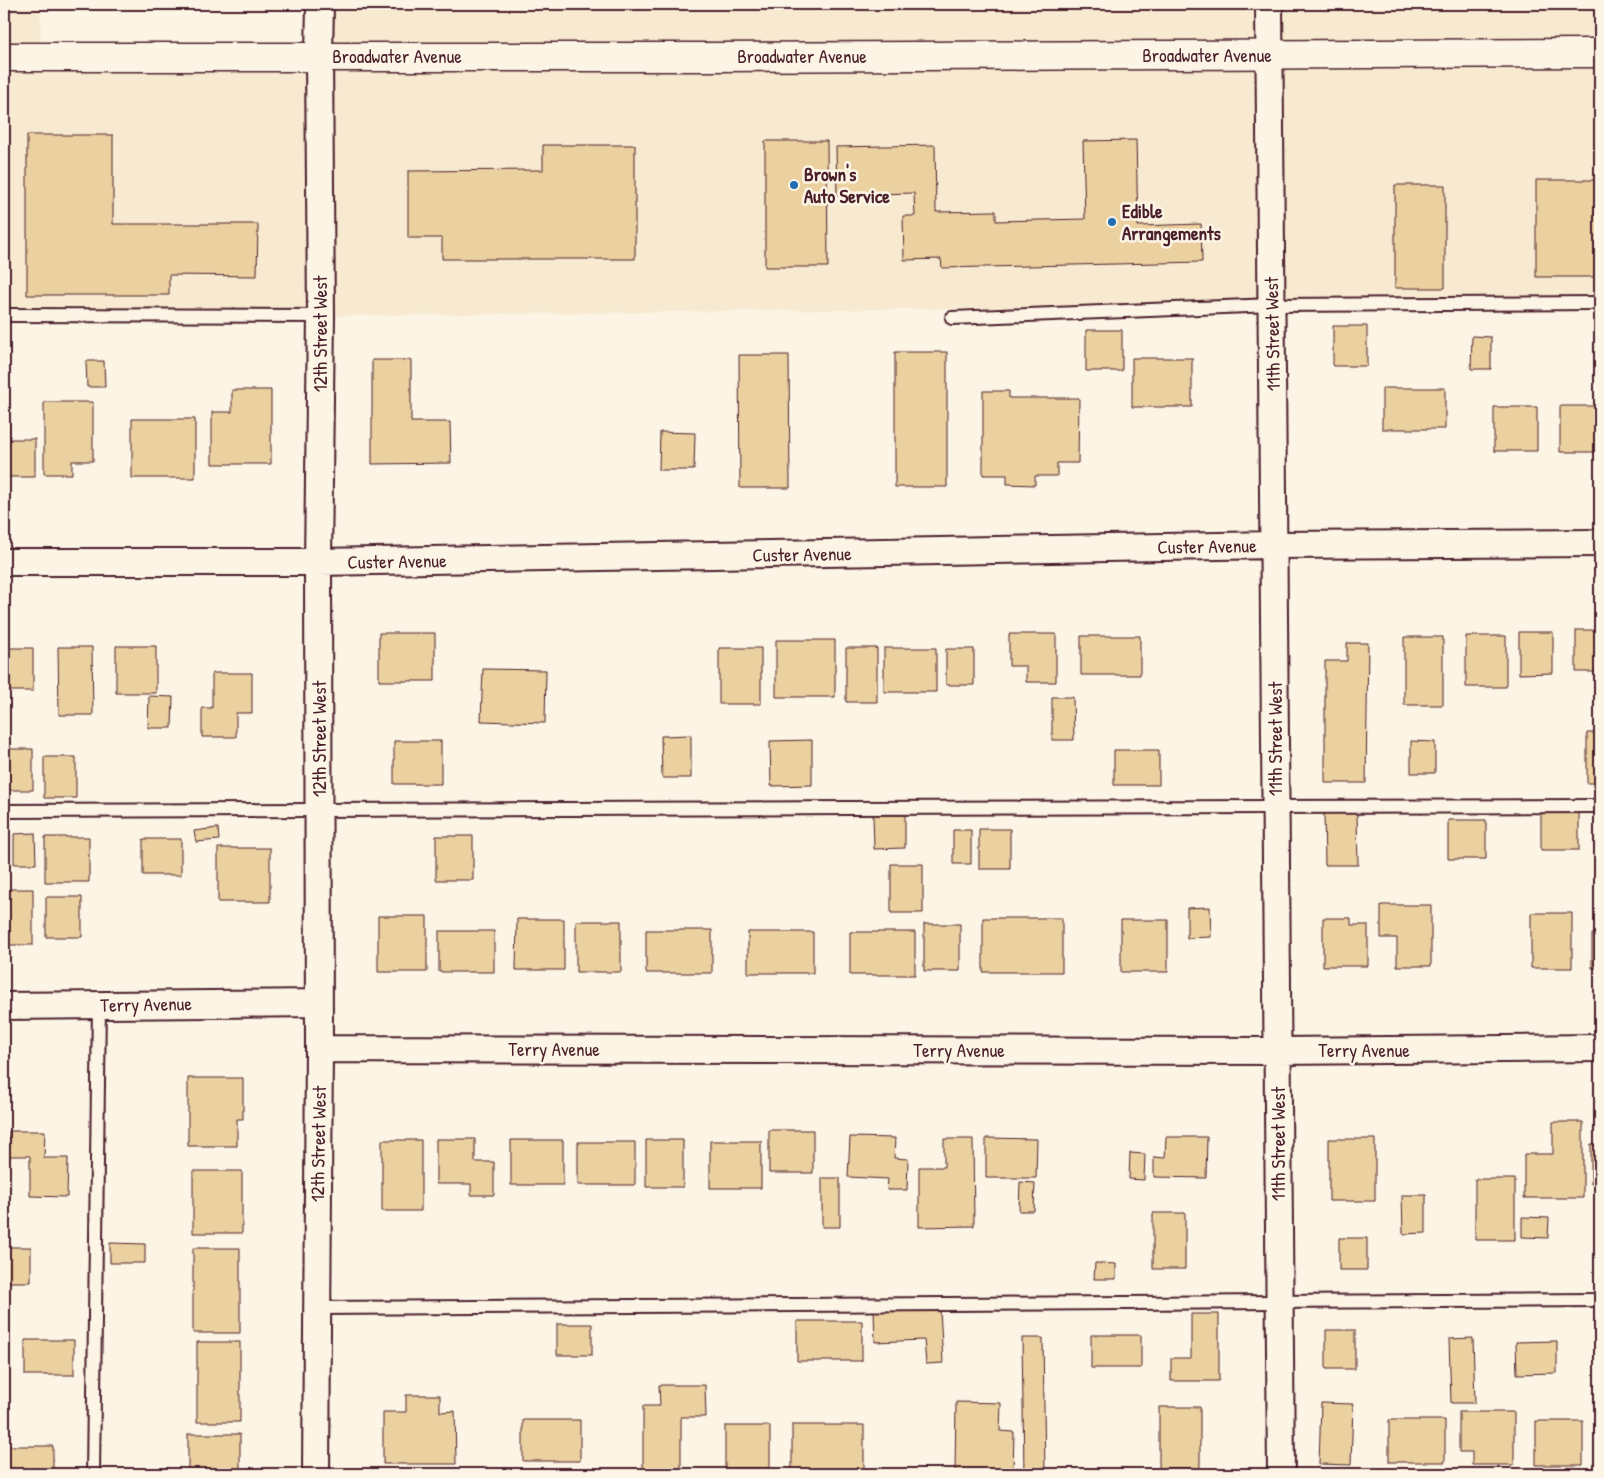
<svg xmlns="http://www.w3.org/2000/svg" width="1604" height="1478" viewBox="0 0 1604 1478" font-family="'Patrick Hand',sans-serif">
	<rect width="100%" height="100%" fill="#fcf5e5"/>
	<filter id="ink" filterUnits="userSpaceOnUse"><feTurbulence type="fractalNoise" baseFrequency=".02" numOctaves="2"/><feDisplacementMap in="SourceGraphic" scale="10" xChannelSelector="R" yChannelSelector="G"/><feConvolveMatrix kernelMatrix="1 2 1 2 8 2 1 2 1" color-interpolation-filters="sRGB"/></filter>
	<g filter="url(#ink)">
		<path fill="#f7ead0" d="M4 4H41L40 56H318L322 4H1600V303L1272 305 321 316 6 315 4 228Z"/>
		<path fill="#ebd1a0" stroke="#4a1f2b" d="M27 135H113V224H258L257 276 169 275V295H27Z
			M1136 140 1138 226 1201 224 1202 262 942 268 941 259 904 260 903 216H915L914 193 837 195 836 147 935 145 936 212 996 211V221L1085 219 1083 141Z
			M765 141H827L828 267H765Z
			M543 145H635V259H442V238H408V171L543 170Z
			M1536 180H1600V277H1536Z
			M1395 185H1445V288H1395Z
			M1333 326H1367V366H1333Z
			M1086 330H1122V371H1086Z
			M1472 336 1491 337V369H1471Z
			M895 352H947V487H895Z
			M739 355H789L790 488H740Z
			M1132 358H1192V407H1132Z
			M372 360H411V422H450L451 463 372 464Z
			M86 361H104L105 387H87Z
			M1382 388H1445V429H1382Z
			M232 390H271V464H212V412H232Z
			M983 391H1009V398H1079L1078 463H1057V476H1035V485L1007 484V475H983Z
			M44 402H93V461H72V474H44Z
			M1560 406H1600V452H1560Z
			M1494 407H1537V451H1494Z
			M132 419H195V478H132Z
			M4 421H9V439H35V477H4Z
			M660 432 695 433 694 470H659Z
			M1576 630H1600V672H1576Z
			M1519 632H1553V673L1519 674Z
			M379 633H435V681H379Z
			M1009 634H1056V682H1026V666H1009Z
			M1081 636H1140V675H1081Z
			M1466 636H1506V687H1466Z
			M1404 637H1443V705H1404Z
			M776 640H835V697H776Z
			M1347 643H1368L1366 783H1325V661H1347Z
			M116 646H156V693H116Z
			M58 647H92L93 715H59Z
			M4 648H33V691H4Z
			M719 648H761V704H719Z
			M846 648H877V702H846Z
			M884 648H936V692H884Z
			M946 649H974V685H946Z
			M483 669 546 670 545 723 481 721Z
			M212 673H252V713H236V737H202V708H212Z
			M149 696 173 697 172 728H148Z
			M1052 697H1073L1074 740H1052Z
			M1587 733H1600V783H1587Z
			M691 735V778H662L661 736Z
			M812 740V785L771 786 770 741Z
			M394 741H441V784H394Z
			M1411 741 1435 742V773H1411Z
			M4 749H33V790H4Z
			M1114 750H1159V785H1114Z
			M44 757H76V798H44Z
			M1357 812 1358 865H1325L1324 813Z
			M1541 813H1579V850H1541Z
			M873 815H905V848L874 849Z
			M1448 820H1486V859H1448Z
			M218 828 219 840 196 842 194 831Z
			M979 829H1010V869H979Z
			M953 830H971V864H953Z
			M35 833 36 864H14V834Z
			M436 836H473V880H436Z
			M45 837H89V882H45Z
			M143 839H181V875H143Z
			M218 848H270V902H218Z
			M891 864H923V913H891Z
			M4 889H33V945H4Z
			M46 897H82V937H46Z
			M1381 905H1431V966H1397V938H1381Z
			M1210 907 1211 937 1187 938V908Z
			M1531 913H1572V968H1531Z
			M378 916H427V972H378Z
			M983 918H1062V972H983Z
			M1323 918H1351V925H1368V966H1323Z
			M517 919H564V970H516Z
			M1121 920H1168V972H1121Z
			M576 921H621V972H576Z
			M924 924H960V971H924Z
			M646 930H712V973H646Z
			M439 931H494V972H439Z
			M748 932H813V973H748Z
			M850 932H915V975H850Z
			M1592 934H1600V968H1592Z
			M188 1078H243V1119H237V1146H188Z
			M1553 1122H1583V1198H1524V1154H1553Z
			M769 1130H813V1173H769Z
			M9 1131H45L44 1158H68L67 1197 30 1196V1156H8Z
			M850 1137 895 1138 894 1158 908 1159 907 1190H887L888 1179 848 1177Z
			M1166 1137H1207L1206 1178 1154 1177V1157L1165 1158Z
			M986 1138 1037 1139 1036 1178H986Z
			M436 1139H475V1162H494V1195H471V1184H436Z
			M944 1139H973L974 1226 919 1227V1167H944Z
			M1329 1139H1375V1201H1329Z
			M382 1140H421V1211H382Z
			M511 1140H563V1185H511Z
			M646 1140H683V1187H646Z
			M710 1141H761V1188H710Z
			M578 1142H635V1185H578Z
			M1591 1144H1600V1184H1591Z
			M1130 1153 1145 1154 1144 1180 1129 1179Z
			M193 1171H242V1233H193Z
			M822 1178H840V1227H822Z
			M1475 1179H1515V1240H1475Z
			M1020 1182 1035 1183 1034 1211H1019Z
			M1402 1195H1426V1233L1403 1234Z
			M1153 1213H1185V1269H1153Z
			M1522 1217 1549 1218 1548 1238 1522 1237Z
			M1339 1238H1367V1270H1339Z
			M110 1243 145 1244V1263H110Z
			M4 1247H31V1282H4Z
			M193 1248H240V1333H193Z
			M1095 1263 1116 1264V1279H1094Z
			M940 1309 943 1363 926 1364 924 1340 875 1342 874 1311Z
			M1191 1314H1219V1381H1171V1358H1191Z
			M797 1321H862V1361H797Z
			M557 1324H592V1355H557Z
			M1326 1330H1355V1369H1326Z
			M1091 1335H1141V1368H1091Z
			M1022 1338H1043L1045 1473H1024Z
			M1473 1338 1475 1403H1451L1449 1339Z
			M25 1340H74V1375H25Z
			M1557 1341V1373L1517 1374 1516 1342Z
			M197 1342H240V1422H197Z
			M4 1346H6V1401H4Z
			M659 1385H705L706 1417H681V1470H643V1406H660Z
			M406 1395H440V1412L455 1411 456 1464H383V1412H406Z
			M956 1402 1001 1403 1000 1431 1014 1432 1013 1472 955 1471Z
			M1321 1403 1353 1404 1351 1465 1319 1464Z
			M1159 1407H1200V1468H1159Z
			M1459 1412H1514V1465H1472V1452H1459Z
			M523 1420H580V1461H523Z
			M1389 1420H1445V1462H1389Z
			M1536 1421H1583V1465H1536Z
			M792 1425H864V1473H792Z
			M725 1426H770V1468H725Z
			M188 1434H240V1474H188Z
			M4 1446H53V1474H4Z"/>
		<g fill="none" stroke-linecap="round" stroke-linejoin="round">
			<g stroke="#4a1f2b" stroke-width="16">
				<path id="service" d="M4 315 321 316
					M952 318 1272 305 1600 303
					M4 811C536 806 1068 810 1600 806
					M316 1308 1600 1300
					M93 1474 99 1005"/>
			</g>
			<g stroke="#4a1f2b" stroke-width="30">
				<path id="minor" d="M1269 4 1281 1474
					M4 562H318L1274 545 1600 543
					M4 1006 318 1003
					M319 1049 1277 1051 1600 1048
					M316 1474 319 1049 318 562 321 316 319 56 320 4"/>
			</g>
			<g stroke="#4a1f2b" stroke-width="31">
				<path id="secondary" d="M4 57H705L1600 53"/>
			</g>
			<use href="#service" stroke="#fcf5e5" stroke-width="12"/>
			<use href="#minor" stroke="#fcf5e5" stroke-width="26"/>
			<use href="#secondary" stroke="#fcf5e5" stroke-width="28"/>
		</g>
	</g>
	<g fill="#1f6fb2" stroke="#fcf5e5" stroke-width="2">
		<circle cx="794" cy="185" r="5"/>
		<circle cx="1112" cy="222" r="5"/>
	</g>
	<g text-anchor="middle" stroke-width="5" stroke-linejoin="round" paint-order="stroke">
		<g font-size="19" fill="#4a1f2b" stroke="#fcf5e5">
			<text x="1207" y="62">Broadwater Avenue</text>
			<text x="397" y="63">Broadwater Avenue</text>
			<text x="802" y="63">Broadwater Avenue</text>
			<text transform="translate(320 334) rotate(-90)" y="7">12th Street West</text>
			<text transform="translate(1272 334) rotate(-91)" y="7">11th Street West</text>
			<text transform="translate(1207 546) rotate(-1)" y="7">Custer Avenue</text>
			<text transform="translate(802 554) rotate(-1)" y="7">Custer Avenue</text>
			<text transform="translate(397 561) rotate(-1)" y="7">Custer Avenue</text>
			<text transform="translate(319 739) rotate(-90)" y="7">12th Street West</text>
			<text transform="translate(1275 739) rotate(-90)" y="7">11th Street West</text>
			<text transform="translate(146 1004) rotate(-1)" y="7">Terry Avenue</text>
			<text x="554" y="1056">Terry Avenue</text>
			<text x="959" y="1057">Terry Avenue</text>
			<text x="1364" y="1057">Terry Avenue</text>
			<text transform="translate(318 1144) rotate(-89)" y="7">12th Street West</text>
			<text transform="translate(1278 1144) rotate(-90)" y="7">11th Street West</text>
		</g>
		<g font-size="19" font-weight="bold" fill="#4a1f2b" stroke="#fcf5e5" text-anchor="start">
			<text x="804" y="181">Brown's<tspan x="804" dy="22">Auto Service</tspan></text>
			<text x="1122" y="218">Edible<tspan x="1122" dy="22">Arrangements</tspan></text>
		</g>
	</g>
	<rect width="1604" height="1478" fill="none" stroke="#fcf5e5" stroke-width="20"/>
	<rect x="10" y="10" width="1584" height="1458" fill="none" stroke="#4a1f2b" stroke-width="2" filter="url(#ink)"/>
</svg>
